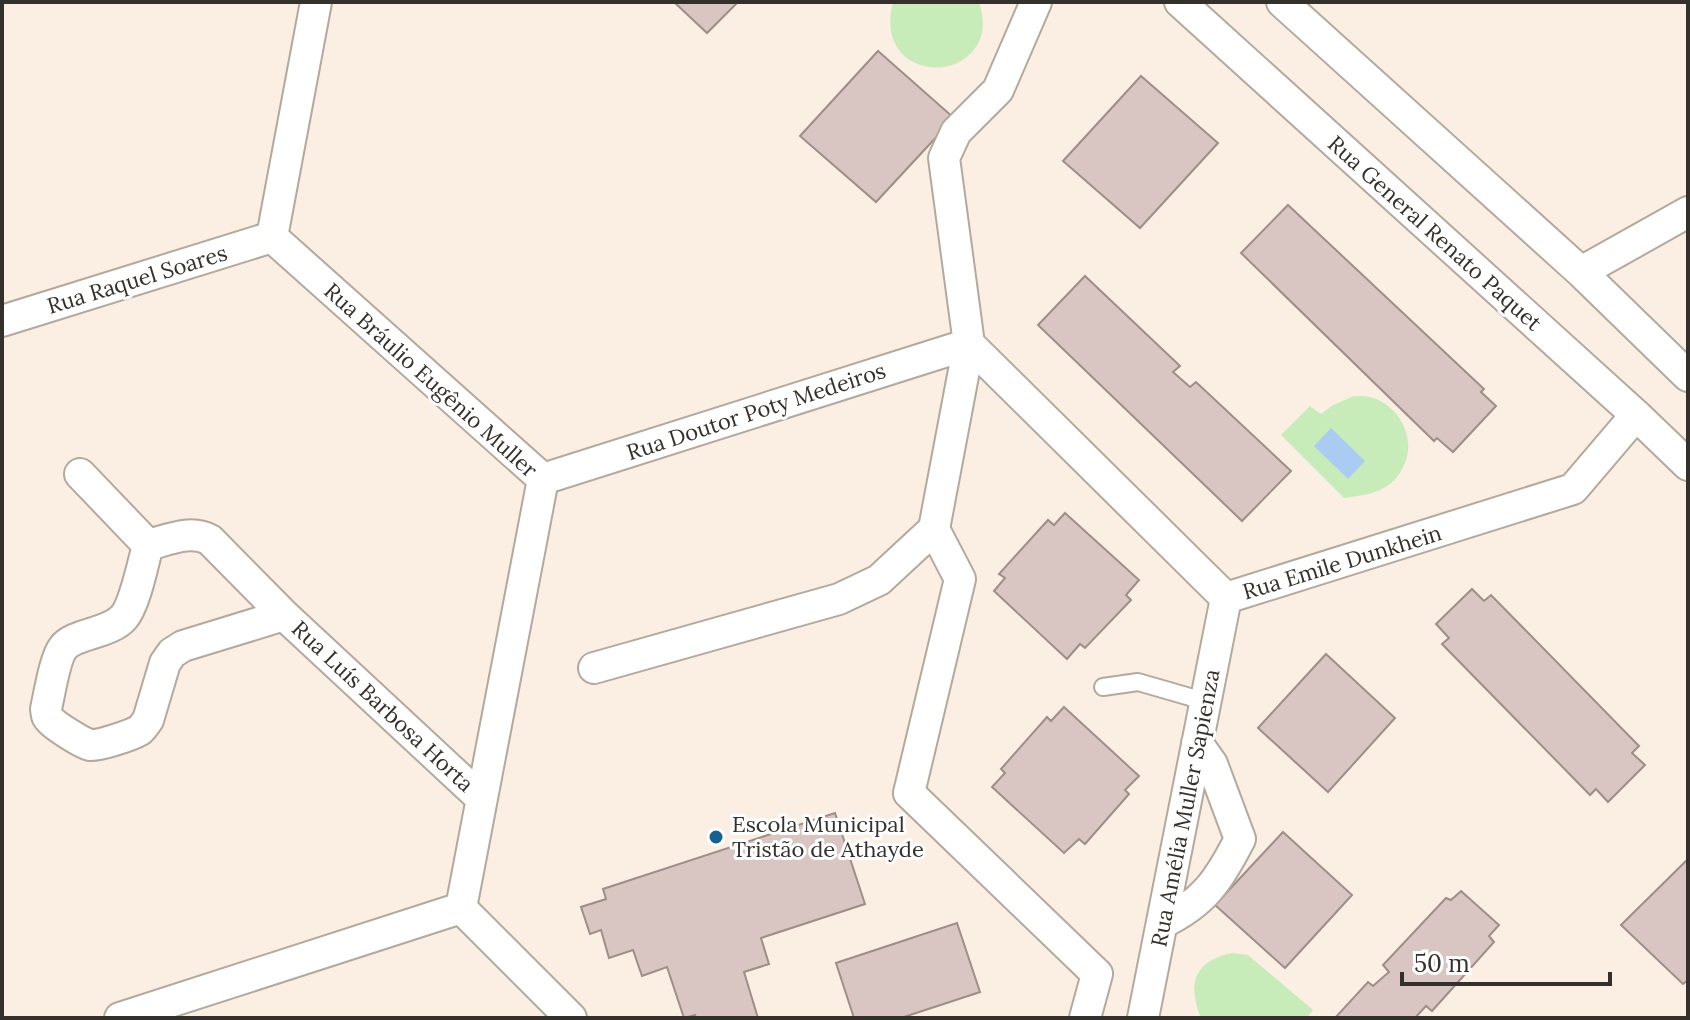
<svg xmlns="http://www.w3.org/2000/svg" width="1690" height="1020" viewBox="0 0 1690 1020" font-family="Lora,serif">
	<rect width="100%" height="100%" fill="#faefe2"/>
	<path fill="#c7ecba" d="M893 2H979C982 12 984 22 982 33 968 88 873 77 893 2Z
		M1354 396C1360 396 1367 396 1373 398 1397 405 1413 433 1407 457 1404 466 1399 477 1391 483 1378 494 1360 496 1344 498L1281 435 1310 406 1321 414 1333 405Z
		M1231 953 1248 955 1313 1010 1307 1018H1201C1187 983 1194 962 1231 953Z"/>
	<path fill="#abccf2" d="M1331 428 1365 461 1348 479 1314 446Z"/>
	<path fill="#d9c6c2" stroke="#9e8d89" stroke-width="2" d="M674 2H738L707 33Z
		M878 51 954 118 876 202 800 136Z
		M1141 76 1218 143 1140 228 1063 161Z
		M1288 205 1484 389 1481 392 1496 406 1453 452 1437 438 1434 441 1241 253Z
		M1085 276 1180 366 1173 372 1190 387 1196 382 1291 471 1242 521 1038 325Z
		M1065 513 1139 580 1126 595 1131 600 1085 648 1080 644 1067 659 994 591 1005 578 999 574 1048 520 1054 525Z
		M1472 589 1484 601 1491 595 1639 746 1632 753 1645 765 1608 802 1596 789 1590 795 1442 644 1449 638 1436 624Z
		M1326 654 1395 718 1328 792 1258 728Z
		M1064 707 1139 776 1125 790 1129 794 1085 844 1079 839 1064 853 992 787 1005 773 1001 769 1047 717 1051 721Z
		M835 813 865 904 761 938 769 964 744 972 758 1018H696L695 1015 684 1018 667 967 642 976 633 950 609 958 601 930 590 934 581 907 606 899 603 889Z
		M1283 832 1352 895 1285 968 1215 905Z
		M1688 859V980L1683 984 1621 925Z
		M1461 891 1499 925 1489 936 1494 942 1432 1011 1426 1006 1415 1018H1335L1368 982 1373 986 1389 972 1383 965 1446 898 1451 900Z
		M957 923 980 992 901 1018H854L836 963Z"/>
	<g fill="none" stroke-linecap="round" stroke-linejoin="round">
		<g stroke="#b3a99c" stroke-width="20">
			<path id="lane" d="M1103 687 1138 682 1190 697 1205 705"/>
		</g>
		<g stroke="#b3a99c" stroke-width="34">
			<path id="street" d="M316 2 272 237 543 479 461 908 571 1018
				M1036 2 998 90 956 132 944 158 969 344 934 529 960 579 909 793 1097 974 1085 1018
				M1180 2 1636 415 1688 465
				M1282 2 1581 272 1688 376
				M1581 272 1688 212
				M2 321 272 237
				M969 344 1226 598 1573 489 1636 415
				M80 474 148 545
				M543 479 969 344
				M148 545C143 563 135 604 124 617 110 634 74 633 63 648 55 658 49 696 46 709 47 716 46 716 51 721 57 727 82 743 90 745 99 746 132 735 140 730 144 726 144 725 148 720L165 663 172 653 183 646 284 615
				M148 545C168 540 191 529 210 540L284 615 481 798
				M594 668 839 599 879 580 934 529
				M1162 923C1204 903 1219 880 1240 839L1212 764 1197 743
				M120 1018 461 908
				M1143 1018 1226 598"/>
		</g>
		<use href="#lane" stroke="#fff" stroke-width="16"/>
		<use href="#street" stroke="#fff" stroke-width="30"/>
	</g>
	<circle fill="#166094" stroke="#fff" stroke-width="3" cx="716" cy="837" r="8"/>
	<g text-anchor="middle" stroke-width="6" stroke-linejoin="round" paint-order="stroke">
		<g font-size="22" fill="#34302b" stroke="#fff">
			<text transform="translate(1435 233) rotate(42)" y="8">Rua General Renato Paquet</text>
			<text transform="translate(137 279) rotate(-17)" y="8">Rua Raquel Soares</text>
			<text transform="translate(431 380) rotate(42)" y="8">Rua Bráulio Eugênio Muller</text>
			<text transform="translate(756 411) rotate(-18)" y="8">Rua Doutor Poty Medeiros</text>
			<text transform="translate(1342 562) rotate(-17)" y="8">Rua Emile Dunkhein</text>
			<text transform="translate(383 706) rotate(43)" y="8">Rua Luís Barbosa Horta</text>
			<text transform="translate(1185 808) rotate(-79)" y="8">Rua Amélia Muller Sapienza</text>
		</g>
		<g font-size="22" fill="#34302b" stroke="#fff" text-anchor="start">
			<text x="732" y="832">Escola Municipal<tspan x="732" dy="25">Tristão de Athayde</tspan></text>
		</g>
	</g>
	<rect width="1690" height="1020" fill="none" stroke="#34302b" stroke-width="8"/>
	<path d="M1402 972v12h208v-12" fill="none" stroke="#34302b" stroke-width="4"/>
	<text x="1414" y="972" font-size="24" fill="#34302b" stroke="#ffffff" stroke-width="6" paint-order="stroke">50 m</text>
</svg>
